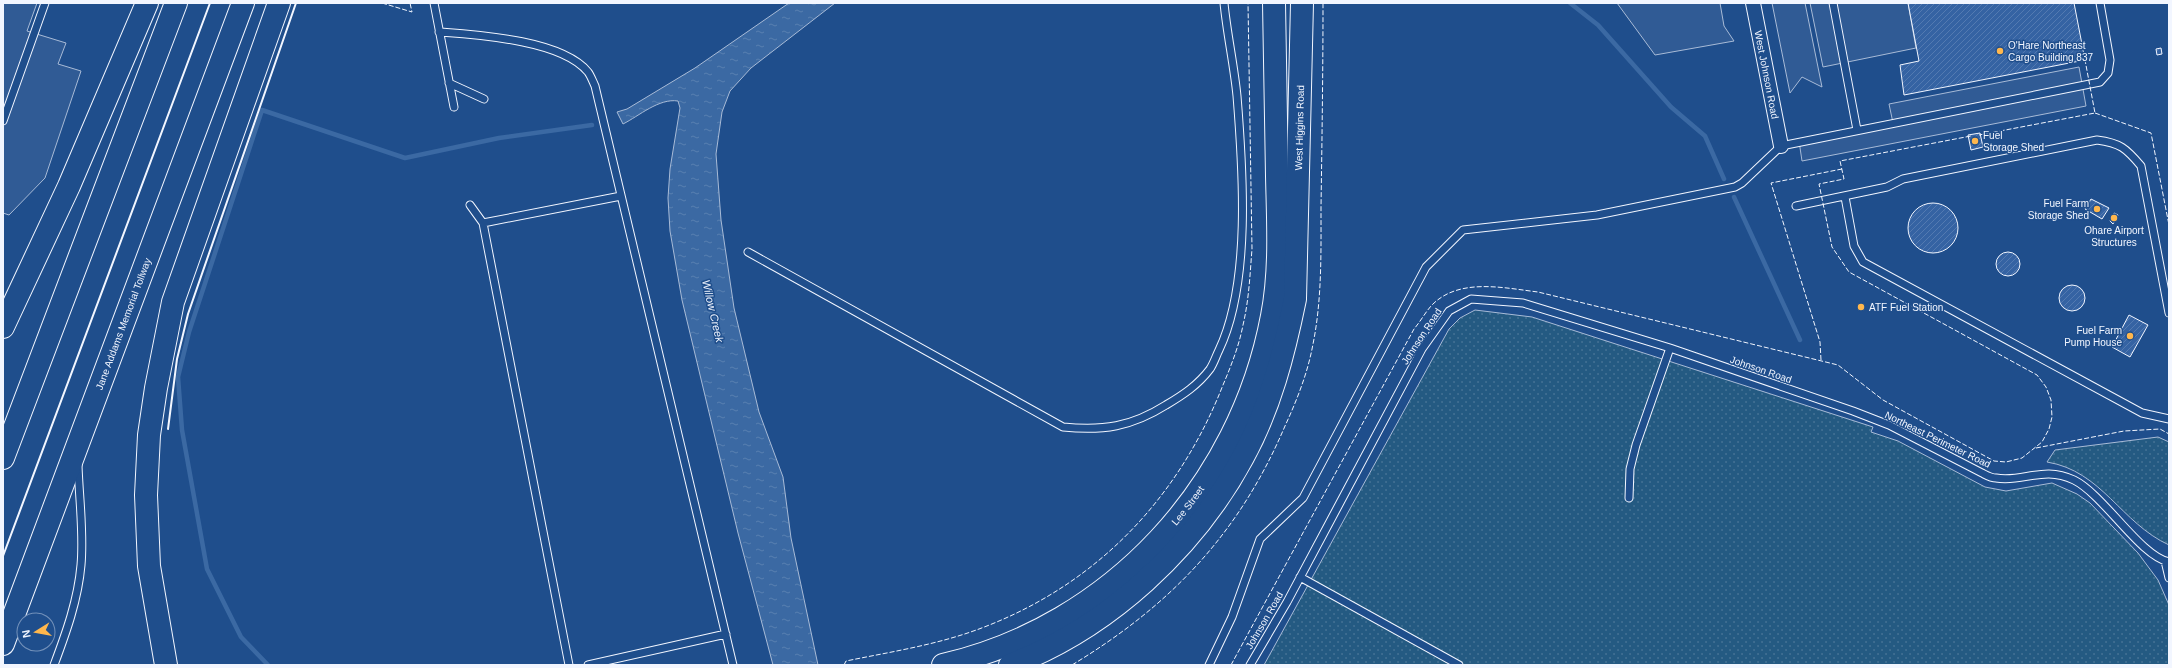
<svg xmlns="http://www.w3.org/2000/svg" width="2172" height="668" viewBox="0 0 2172 668" font-family="Arial,sans-serif">
	<defs>
		<pattern id="green-dots" width="8" height="8" patternUnits="userSpaceOnUse"><rect width="8" height="8" fill="#245a82"/><path d="M2 2h.1M6 6h.1" fill="none" stroke="#447295" stroke-width="1.8" stroke-linecap="round"/></pattern>
		<pattern id="water-ripples" width="26" height="14" patternUnits="userSpaceOnUse"><rect width="26" height="14" fill="#3b69a3"/><path d="M2 4q2-2 4 0t4 0M15 11q2-2 4 0t4 0" fill="none" stroke="#587fb1"/></pattern>
		<pattern id="building-hatch" width="6" height="6" patternUnits="userSpaceOnUse"><rect width="6" height="6" fill="#3563a3"/><path d="M-1 1l2-2M0 6l6-6M5 7l2-2" fill="none" stroke="#537ab1"/></pattern>
	</defs>
	<rect width="100%" height="100%" fill="#1f4e8c"/>
	<path fill="url(#green-dots)" stroke="#a8bbd7" d="M1475 310 1532 317 1873 427 1871 432 1898 441 1985 487 2006 491 2052 483 2077 494 2090 503 2138 553 2158 580 2169 605V665H1264L1449 329 1460 318Z
		M2158 437 2169 442V545C2121 523 2102 471 2047 462L2055 450Z"/>
	<path fill="#305b95" stroke="#a8bbd7" d="M3 3H37L27 31 66 43 58 64 81 71 45 178 9 215 3 213Z
		M1617 3H1720L1724 26 1734 41 1655 55Z
		M1772 3H1805L1822 87 1802 77 1790 93Z
		M1810 3H1908L1916 48 1823 67Z
		M2079 67 2086 106 1802 161 1799 141 1893 123 1889 104Z"/>
	<path fill="url(#water-ripples)" stroke="#a8bbd7" d="M789 3H835L751 68 730 91 722 112 716 154 721 220 734 308 759 412 783 477 791 538 818 665H773L738 533 682 300 670 231 668 198 670 169 680 108 678 101C659 98 639 116 623 124L617 112 627 109 695 68Z"/>
	<g fill="none" stroke-linecap="round" stroke-linejoin="round">
		<path stroke="#3b69a3" stroke-width="4.5" d="M1570 3 1598 25 1671 107 1705 136 1724 179
			M1734 197 1800 340
			M268 665 241 637 207 569 182 430 178 377 189 332 262 110 405 158 499 138 592 125"/>
	</g>
	<path fill="url(#building-hatch)" stroke="#f2f6ff" d="M1908 3H2074L2085 60 1904 95 1900 65 1919 61Z
		M2161 48 2162 54 2157 55 2156 49Z
		M1980 133 1983 147 1971 150 1968 135Z
		M2091 199 2109 208 2102 219 2085 209Z
		M1908 228a25 25 0 1 1 50 0a25 25 0 1 1-50 0Z
		M2114 213 2118 215 2113 224 2110 221Z
		M1996 264a12 12 0 1 1 24 0a12 12 0 1 1-24 0Z
		M2059 298a13 13 0 1 1 26 0a13 13 0 1 1-26 0Z
		M2129 315 2148 325 2130 357 2112 347Z"/>
	<g fill="none" stroke-linecap="round" stroke-linejoin="round">
		<g stroke="#f2f6ff" stroke-width="9">
			<path id="service" d="M434 3 454 107
				M1833 3 1857 130
				M439 32C479 35 562 40 588 72 591 76 593 82 595 86L733 665
				M449 83 484 99
				M3 121 45 3
				M1845 197 1854 246 1863 262 2142 413 2169 419
				M470 205 483 223 569 665
				M1796 206 1887 187 1903 179 2097 140C2120 143 2126 148 2141 166L2169 313
				M483 223 621 196
				M748 252 1063 427C1103 431 1131 427 1166 405 1183 395 1198 385 1210 369 1214 363 1216 356 1219 350 1251 283 1243 170 1237 96 1234 65 1227 34 1224 3
				M1629 498 1630 469 1636 445 1670 348
				M2165 561 2169 578
				M1300 577 1459 665
				M54 665C66 633 78 600 81 565 84 533 79 497 78 465
				M588 665 726 634
				M1209 665 1232 617 1260 539 1303 498 1426 267 1463 230 1597 215 1735 187 1742 183 1781 146 2100 82 2108 73 2110 60 2100 3
				M1250 665 1287 602 1422 349 1449 311 1471 299 1523 303 1670 348 1853 411 1889 425 1982 473C1986 475 1991 478 1996 478 2023 483 2043 465 2074 480 2104 495 2140 556 2169 562"/>
		</g>
		<g stroke="#f2f6ff" stroke-width="16">
			<g id="minor">
				<path id="s1" d="M1753 3 1781 146"/>
			</g>
		</g>
		<g stroke="#f2f6ff" stroke-width="24">
			<g id="primary">
				<path id="s2" d="M943 665C1112 626 1240 486 1272 316 1281 270 1278 222 1277 176 1276 118 1275 61 1274 3"/>
				<path id="s3" d="M1010 665C1108 628 1194 548 1243 457 1270 408 1284 353 1295 299L1302 3"/>
			</g>
		</g>
		<g stroke="#f2f6ff" stroke-width="24">
			<g id="motorway">
				<path d="M3 327 69 186 147 3"/>
				<path d="M3 458 176 3"/>
				<path id="s4" d="M3 644 243 3"/>
				<path d="M166 665 149 566 146 495 149 435 156 388 173 302 279 3"/>
			</g>
		</g>
		<use href="#service" stroke="#1f4e8c" stroke-width="7"/>
		<use href="#minor" stroke="#1f4e8c" stroke-width="14"/>
		<use href="#primary" stroke="#1f4e8c" stroke-width="22"/>
		<use href="#motorway" stroke="#1f4e8c" stroke-width="22"/>
		<path stroke="#f2f6ff" stroke-width="1" stroke-dasharray="5 2" stroke-linecap="butt" d="M382 3 412 12 410 3
			M2095 113 2151 133 2169 225
			M1979 135 2095 113 2085 60
			M1821 360 1820 342 1771 183 1842 169
			M2036 448 2124 431 2160 429 2169 434
			M844 665 846 661C890 652 936 645 979 629 1095 586 1178 500 1223 385 1231 366 1239 346 1243 325 1249 300 1250 274 1252 249L1248 3
			M1072 665C1171 605 1239 534 1285 426 1297 400 1308 372 1313 344 1322 300 1321 252 1321 208 1322 139 1323 71 1323 3
			M1231 665 1414 329C1420 322 1425 313 1431 306 1458 277 1504 288 1538 292L1838 365 1883 400 1994 461 2006 462 2022 458 2042 442 2049 429 2052 417 2051 400 2046 387 2037 375 1849 272 1832 247 1819 184 1844 179 1840 161 1971 136"/>
		<path stroke="#f2f6ff" stroke-width="2" d="M168 429 177 359 188 314 296 3
			M3 556 210 3"/>
	</g>
	<g fill="#ffb74d" stroke="#1f4e8c" stroke-width="1.5">
		<circle cx="2000" cy="51" r="4"/>
		<circle cx="1975" cy="141" r="4"/>
		<circle cx="2097" cy="209" r="4"/>
		<circle cx="2114" cy="218" r="4"/>
		<circle cx="1861" cy="307" r="4"/>
		<circle cx="2130" cy="336" r="4"/>
	</g>
	<g text-anchor="middle" stroke-width="3" stroke-linejoin="round" paint-order="stroke">
		<g font-size="10" fill="#f2f6ff" stroke="#1f4e8c" text-anchor="start">
			<text x="2008" y="49">O'Hare Northeast<tspan x="2008" dy="12">Cargo Building 837</tspan></text>
			<text x="1983" y="139">Fuel<tspan x="1983" dy="12">Storage Shed</tspan></text>
			<text x="2089" y="207" text-anchor="end">Fuel Farm<tspan x="2089" dy="12">Storage Shed</tspan></text>
			<text x="2114" y="234" text-anchor="middle">Ohare Airport<tspan x="2114" dy="12">Structures</tspan></text>
			<text x="1869" y="311">ATF Fuel Station</text>
			<text x="2122" y="334" text-anchor="end">Fuel Farm<tspan x="2122" dy="12">Pump House</tspan></text>
		</g>
		<g font-size="10" fill="#f2f6ff" stroke="#1f4e8c">
			<text dy="4" stroke="none"><textPath href="#s1" startOffset="73">West Johnson Road</textPath></text>
			<text dy="4" stroke="none"><textPath href="#s3" startOffset="657">West Higgins Road</textPath></text>
			<text dy="4" stroke="none"><textPath href="#s4" startOffset="342">Jane Addams Memorial Tollway</textPath></text>
			<text transform="translate(1421 336) rotate(-57)" y="4">Johnson Road</text>
			<text transform="translate(1761 369) rotate(19)" y="4">Johnson Road</text>
			<text transform="translate(1938 439) rotate(26)" y="4">Northeast Perimeter Road</text>
			<text dy="4" stroke="none"><textPath href="#s2" startOffset="298">Lee Street</textPath></text>
			<text transform="translate(1264 620) rotate(-60)" y="4">Johnson Road</text>
		</g>
		<g font-size="11" font-style="italic" fill="#f2f6ff" stroke="#1f4e8c">
			<text transform="translate(713 311) rotate(77)" y="4">Willow Creek</text>
		</g>
	</g>
	<rect width="2172" height="668" fill="none" stroke="#f2f6ff" stroke-width="8"/>
	<g transform="translate(36 632) rotate(259)"><circle r="19" fill="#1f4e8c" stroke="#7391ba"/>
	<path d="M0-3L7 15L0 10L-7 15Z" fill="#ffb74d"/>
	<text y="-6" font-size="11" font-weight="bold" text-anchor="middle" fill="#f2f6ff">N</text>
	</g>
</svg>
